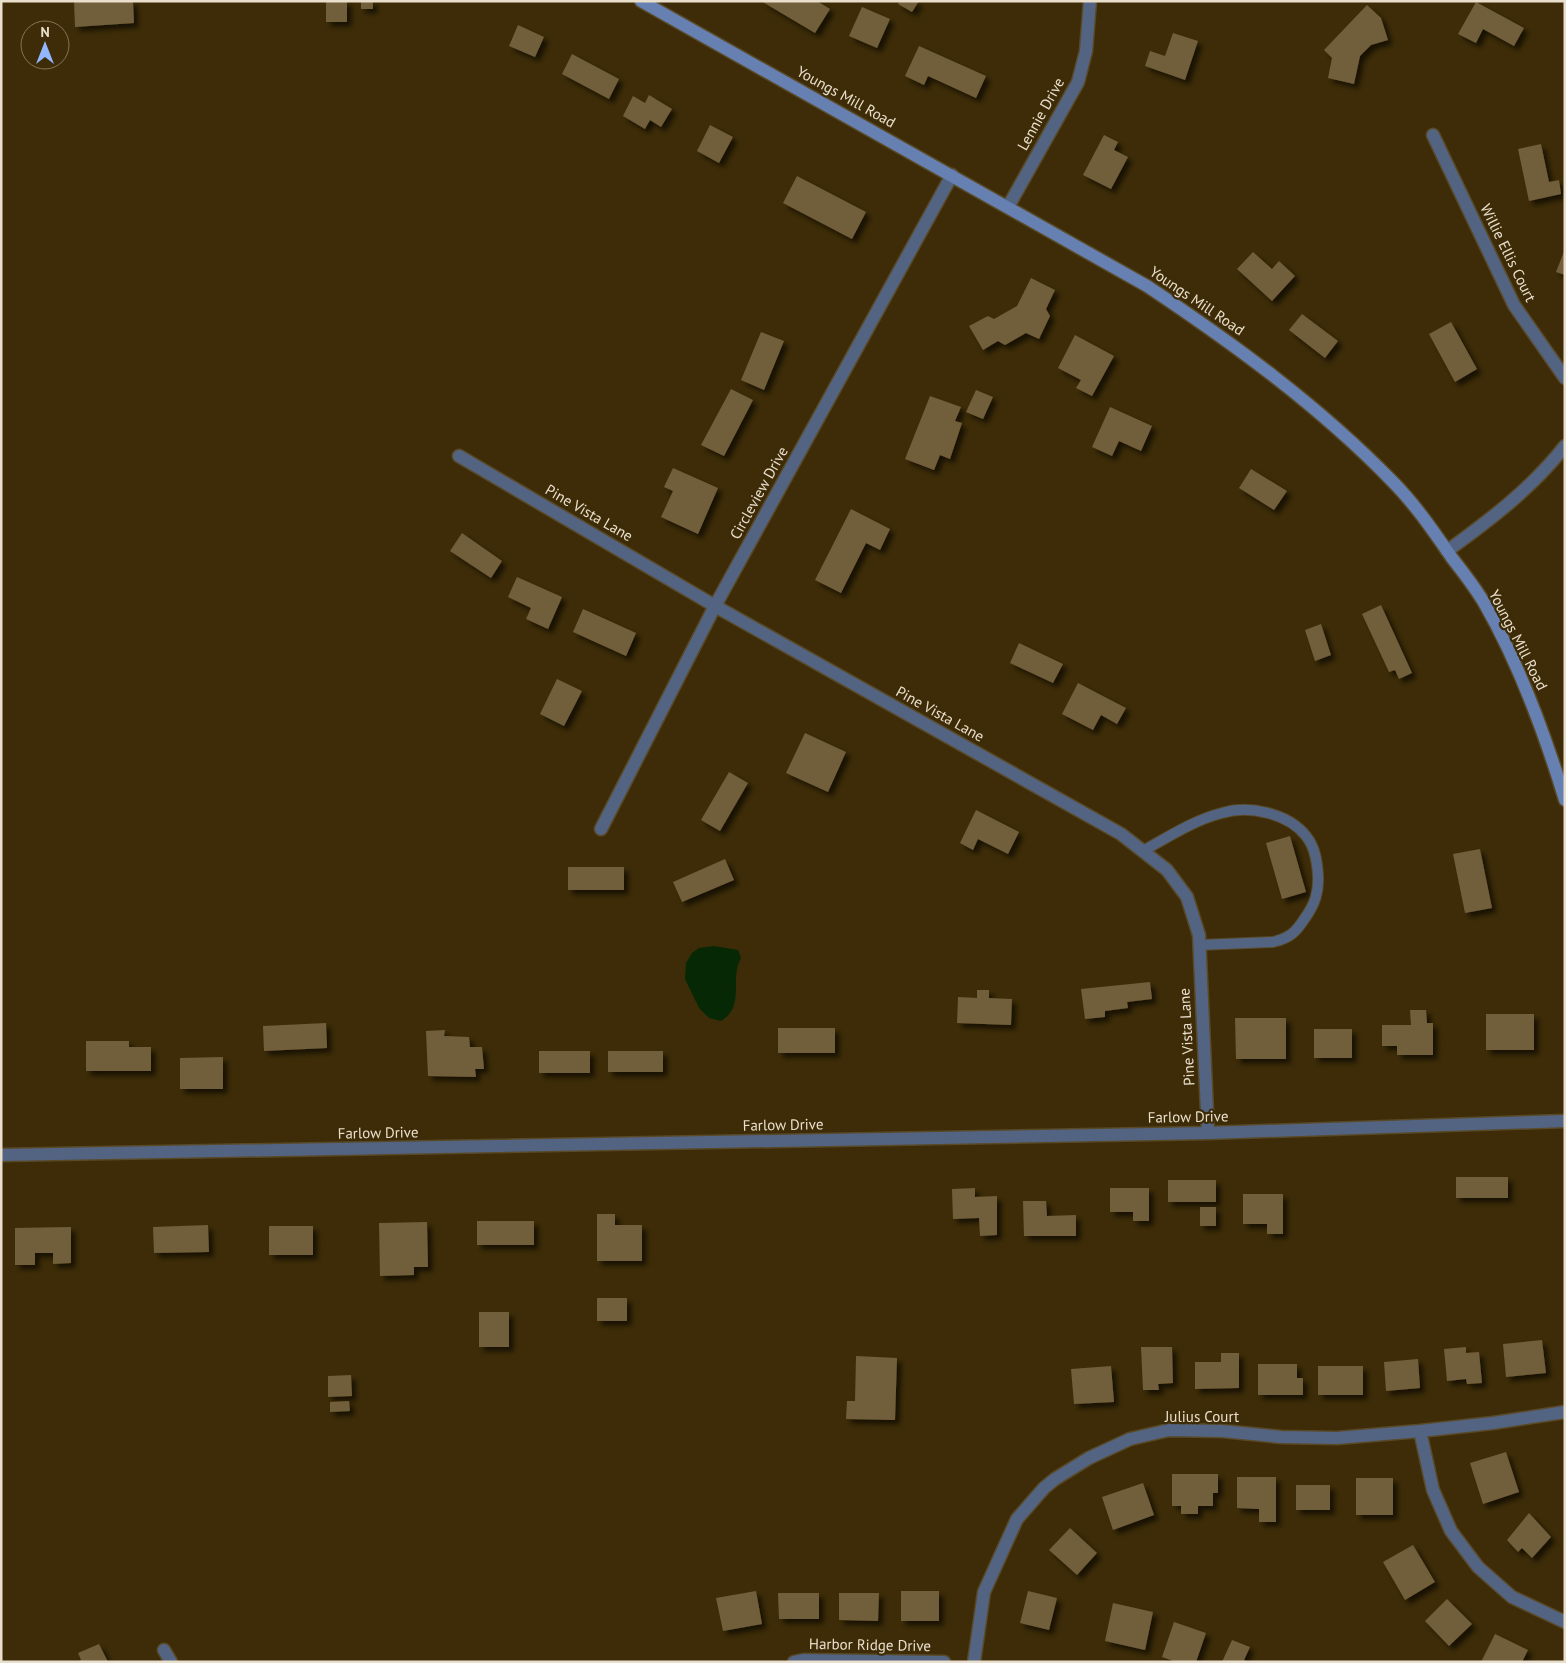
<svg xmlns="http://www.w3.org/2000/svg" width="1566" height="1663" viewBox="0 0 1566 1663" font-family="'PT Sans',sans-serif">
	<defs>
		<filter id="shadow"><feDropShadow dx="4.5" dy="4.5" stdDeviation="2.5" flood-color="#0009"/></filter>
	</defs>
	<rect width="100%" height="100%" fill="#3d2c07"/>
	<path fill="#062805" d="M714 946 738 950 741 958C729 979 746 1006 721 1021L709 1018 699 1008 685 979 686 963 692 953 699 948Z"/>
	<path fill="#715e3b" filter="url(#shadow)" d="M74 1H133L134 23 75 27Z
		M326 1H347V22H326Z
		M361 1H373V9H361Z
		M761 1H817L830 9 815 33Z
		M900 1H919L912 12 898 4Z
		M1476 2 1524 28 1514 46 1483 29 1476 43 1458 34Z
		M1367 5 1381 18 1388 40 1371 45 1360 56 1354 84 1328 78 1332 58 1324 50Z
		M862 7 890 19 877 48 849 36Z
		M518 25 544 37 535 57 509 46Z
		M1173 33 1198 41 1185 80 1145 66 1150 51 1165 56Z
		M919 46 986 76 976 98 928 76 924 85 905 76Z
		M572 54 619 79 609 99 562 74Z
		M649 95 672 109 661 127 650 120 645 129 623 116 633 96 645 103Z
		M710 125 733 137 719 163 697 151Z
		M1104 135 1118 142 1114 150 1128 157 1111 189 1083 175Z
		M1541 144 1549 182 1559 180 1561 194 1529 201 1518 149Z
		M797 176 866 212 852 239 783 203Z
		M1565 249V275L1556 272Z
		M1253 252 1272 269 1279 261 1295 276 1272 301 1237 269Z
		M1031 278 1055 290 1046 309 1050 316 1039 339 1026 333 1005 345 998 341 983 350 969 326 988 316 994 319 1017 306Z
		M1302 314 1338 341 1325 358 1289 330Z
		M1451 322 1477 369 1455 382 1429 334Z
		M761 332 784 341 764 390 741 380Z
		M1075 335 1114 356 1092 396 1076 388 1081 380 1058 368Z
		M731 389 753 400 724 456 701 445Z
		M976 390 993 397 983 419 966 412Z
		M930 396 961 407 955 421 962 423 950 459 940 455 934 470 905 459Z
		M1110 407 1152 426 1141 451 1119 441 1112 456 1092 447Z
		M673 468 718 488 698 534 661 517 673 491 664 487Z
		M1251 469 1287 491 1274 510 1239 488Z
		M851 509 890 529 880 550 866 543 841 593 815 580Z
		M462 533 502 561 491 578 450 551Z
		M517 577 562 597 548 629 526 619 531 608 508 597Z
		M1381 605 1412 673 1399 679 1395 670 1389 672 1362 614Z
		M583 609 636 633 626 656 573 632Z
		M1321 624 1331 655 1315 661 1305 630Z
		M1019 643 1063 664 1053 683 1010 663Z
		M557 679 582 691 564 726 540 714Z
		M1078 683 1126 708 1117 724 1101 715 1093 730 1062 714Z
		M805 733 846 752 828 792 786 773Z
		M729 772 748 783 720 831 701 820Z
		M976 810 1019 832 1008 854 978 839 973 850 960 843Z
		M1290 836 1306 892 1282 899 1266 843Z
		M1480 849 1492 908 1465 913 1453 854Z
		M725 859 734 880 682 902 673 882Z
		M568 867H624V890H568Z
		M1150 982 1152 999 1127 1002 1128 1008 1105 1011V1017L1085 1019 1081 989Z
		M977 990H989V998L1012 999 1011 1025 957 1023 958 997 977 998Z
		M1410 1010H1426L1427 1023H1433V1055H1397V1046H1382V1025H1411Z
		M1486 1014H1534V1050H1486Z
		M1235 1018H1286V1059H1236Z
		M326 1023 327 1048 264 1051 263 1026Z
		M778 1028H835V1053H778Z
		M1314 1029H1352V1058H1314Z
		M445 1030 444 1036 469 1037 470 1047H482L484 1069H475L476 1077 428 1076 426 1031Z
		M86 1041H129V1047H151V1071H86Z
		M539 1051H590V1073H539Z
		M608 1051H663V1072H608Z
		M223 1057V1089H180V1058Z
		M1456 1177H1508V1198H1456Z
		M1168 1180H1216V1202H1168Z
		M975 1188V1197L997 1196V1235L980 1236 979 1218 953 1219 952 1189Z
		M1110 1188H1149V1221H1133V1212H1110Z
		M1243 1194H1283V1234H1267V1224H1243Z
		M1023 1201H1046L1047 1216 1076 1215V1236H1024Z
		M1200 1207H1216V1226H1200Z
		M597 1214H615V1225H642V1261H597Z
		M477 1221H534V1245H477Z
		M427 1222 428 1267H414V1275L380 1276 379 1223Z
		M208 1225 209 1252 154 1253 153 1227Z
		M269 1226H313V1255H269Z
		M71 1227V1263L53 1264V1253H35V1265H15V1228Z
		M597 1298H627V1321H597Z
		M479 1312H509V1347H479Z
		M1542 1340 1546 1373 1506 1377 1503 1344Z
		M1141 1347H1172L1173 1383 1158 1384 1159 1390H1143Z
		M1466 1347V1353L1479 1352 1482 1383 1467 1384 1466 1379 1447 1381 1444 1349Z
		M1221 1353H1239V1388L1195 1389V1362H1221Z
		M856 1356 897 1358 895 1420 846 1419 847 1401H855Z
		M1418 1359 1420 1388 1386 1391 1384 1362Z
		M1258 1364H1297V1378H1303V1395H1258Z
		M1111 1366 1114 1402 1074 1404 1071 1369Z
		M1318 1366H1363V1395H1318Z
		M351 1375 352 1396 328 1397V1376Z
		M349 1401 350 1411 330 1412V1402Z
		M1506 1452 1519 1492 1483 1504 1470 1463Z
		M1172 1474H1218V1493H1213V1506H1198V1514H1181V1506H1172Z
		M1237 1477H1276V1522H1259V1509L1237 1508Z
		M1356 1478H1393V1515H1356Z
		M1143 1483 1154 1515 1113 1530 1102 1497Z
		M1296 1485H1330V1510H1296Z
		M1529 1513 1551 1537 1532 1558 1522 1548 1518 1552 1507 1540Z
		M1070 1528 1097 1553 1077 1575 1049 1550Z
		M1413 1545 1435 1582 1405 1600 1383 1562Z
		M756 1591 762 1624 723 1631 716 1598Z
		M901 1591H939V1621H901Z
		M1028 1591 1057 1598 1049 1630 1020 1623Z
		M778 1593H819V1619H779Z
		M839 1593H879L878 1621 839 1620Z
		M1447 1599 1472 1624 1449 1646 1425 1621Z
		M1113 1603 1153 1612 1145 1650 1105 1641Z
		M1174 1622 1206 1633 1196 1662H1176L1162 1657Z
		M1495 1634 1528 1650 1522 1662H1481Z
		M1232 1640 1250 1647 1244 1660 1248 1662H1222Z
		M99 1644 108 1662H78L81 1660 78 1653Z"/>
	<g fill="none" stroke-linecap="round" stroke-linejoin="round">
		<g stroke="#594927" stroke-width="12">
			<path id="lane" d="M1143 851C1168 837 1194 820 1222 813 1249 805 1288 813 1306 836 1315 847 1317 861 1318 875 1319 892 1315 904 1305 918 1296 932 1290 938 1273 942L1199 945"/>
		</g>
		<g stroke="#594927" stroke-width="15">
			<path id="street" d="M1433 135 1514 305 1565 378
				M1008 207 1078 82 1086 51 1090 1
				M459 456 715 606 1121 834 1167 870 1187 897 1199 935 1208 1133
				M1447 551C1490 520 1532 488 1565 446
				M601 829 715 606 952 175
				M1 1155 1208 1133 1565 1121
				M1420 1431 1433 1490 1451 1531 1478 1567 1512 1597 1565 1622
				M164 1650 171 1662
				M794 1662 804 1660 944 1662
				M974 1662 984 1592 1017 1519 1044 1488 1055 1479 1089 1458 1130 1439 1169 1430 1222 1431 1281 1437 1337 1438 1420 1431 1493 1423 1565 1412"/>
		</g>
		<g stroke="#594927" stroke-width="15">
			<path id="secondary" d="M641 1 1147 286C1234 344 1319 406 1392 481 1415 504 1434 532 1452 558 1463 572 1474 586 1483 601 1519 663 1544 731 1565 800"/>
		</g>
		<use href="#lane" stroke="#536483" stroke-width="10"/>
		<use href="#street" stroke="#536483" stroke-width="12"/>
		<use href="#secondary" stroke="#6680b1" stroke-width="12"/>
	</g>
	<g text-anchor="middle" stroke-width="4.5" stroke-linejoin="round" paint-order="stroke">
		<g font-size="15" fill="#eadfcc" stroke="#3d2c07">
			<text transform="translate(846 97) rotate(29)" y="5">Youngs Mill Road</text>
			<text transform="translate(1041 114) rotate(-61)" y="5">Lennie Drive</text>
			<text transform="translate(1508 253) rotate(64)" y="5">Willie Ellis Court</text>
			<text transform="translate(1197 301) rotate(34)" y="5">Youngs Mill Road</text>
			<text transform="translate(759 493) rotate(-61)" y="5">Circleview Drive</text>
			<text transform="translate(589 513) rotate(30)" y="5">Pine Vista Lane</text>
			<text transform="translate(1518 640) rotate(63)" y="5">Youngs Mill Road</text>
			<text transform="translate(940 714) rotate(29)" y="5">Pine Vista Lane</text>
			<text transform="translate(1187 1037) rotate(-93)" y="5">Pine Vista Lane</text>
			<text transform="translate(1188 1117) rotate(-1)" y="5">Farlow Drive</text>
			<text transform="translate(783 1125) rotate(-1)" y="5">Farlow Drive</text>
			<text transform="translate(378 1133) rotate(-1)" y="5">Farlow Drive</text>
			<text x="1202" y="1422">Julius Court</text>
			<text transform="translate(870 1645) rotate(1)" y="5">Harbor Ridge Drive</text>
		</g>
	</g>
	<rect width="1566" height="1663" fill="none" stroke="#eadfcc" stroke-width="5"/>
	<g transform="translate(45 45)"><circle r="24" fill="#3d2c07" stroke="#827456"/>
	<path d="M0-4L9 19L0 12L-9 19Z" fill="#92b7fd"/>
	<text y="-8" font-size="14" font-weight="bold" text-anchor="middle" fill="#eadfcc">N</text>
	</g>
</svg>
